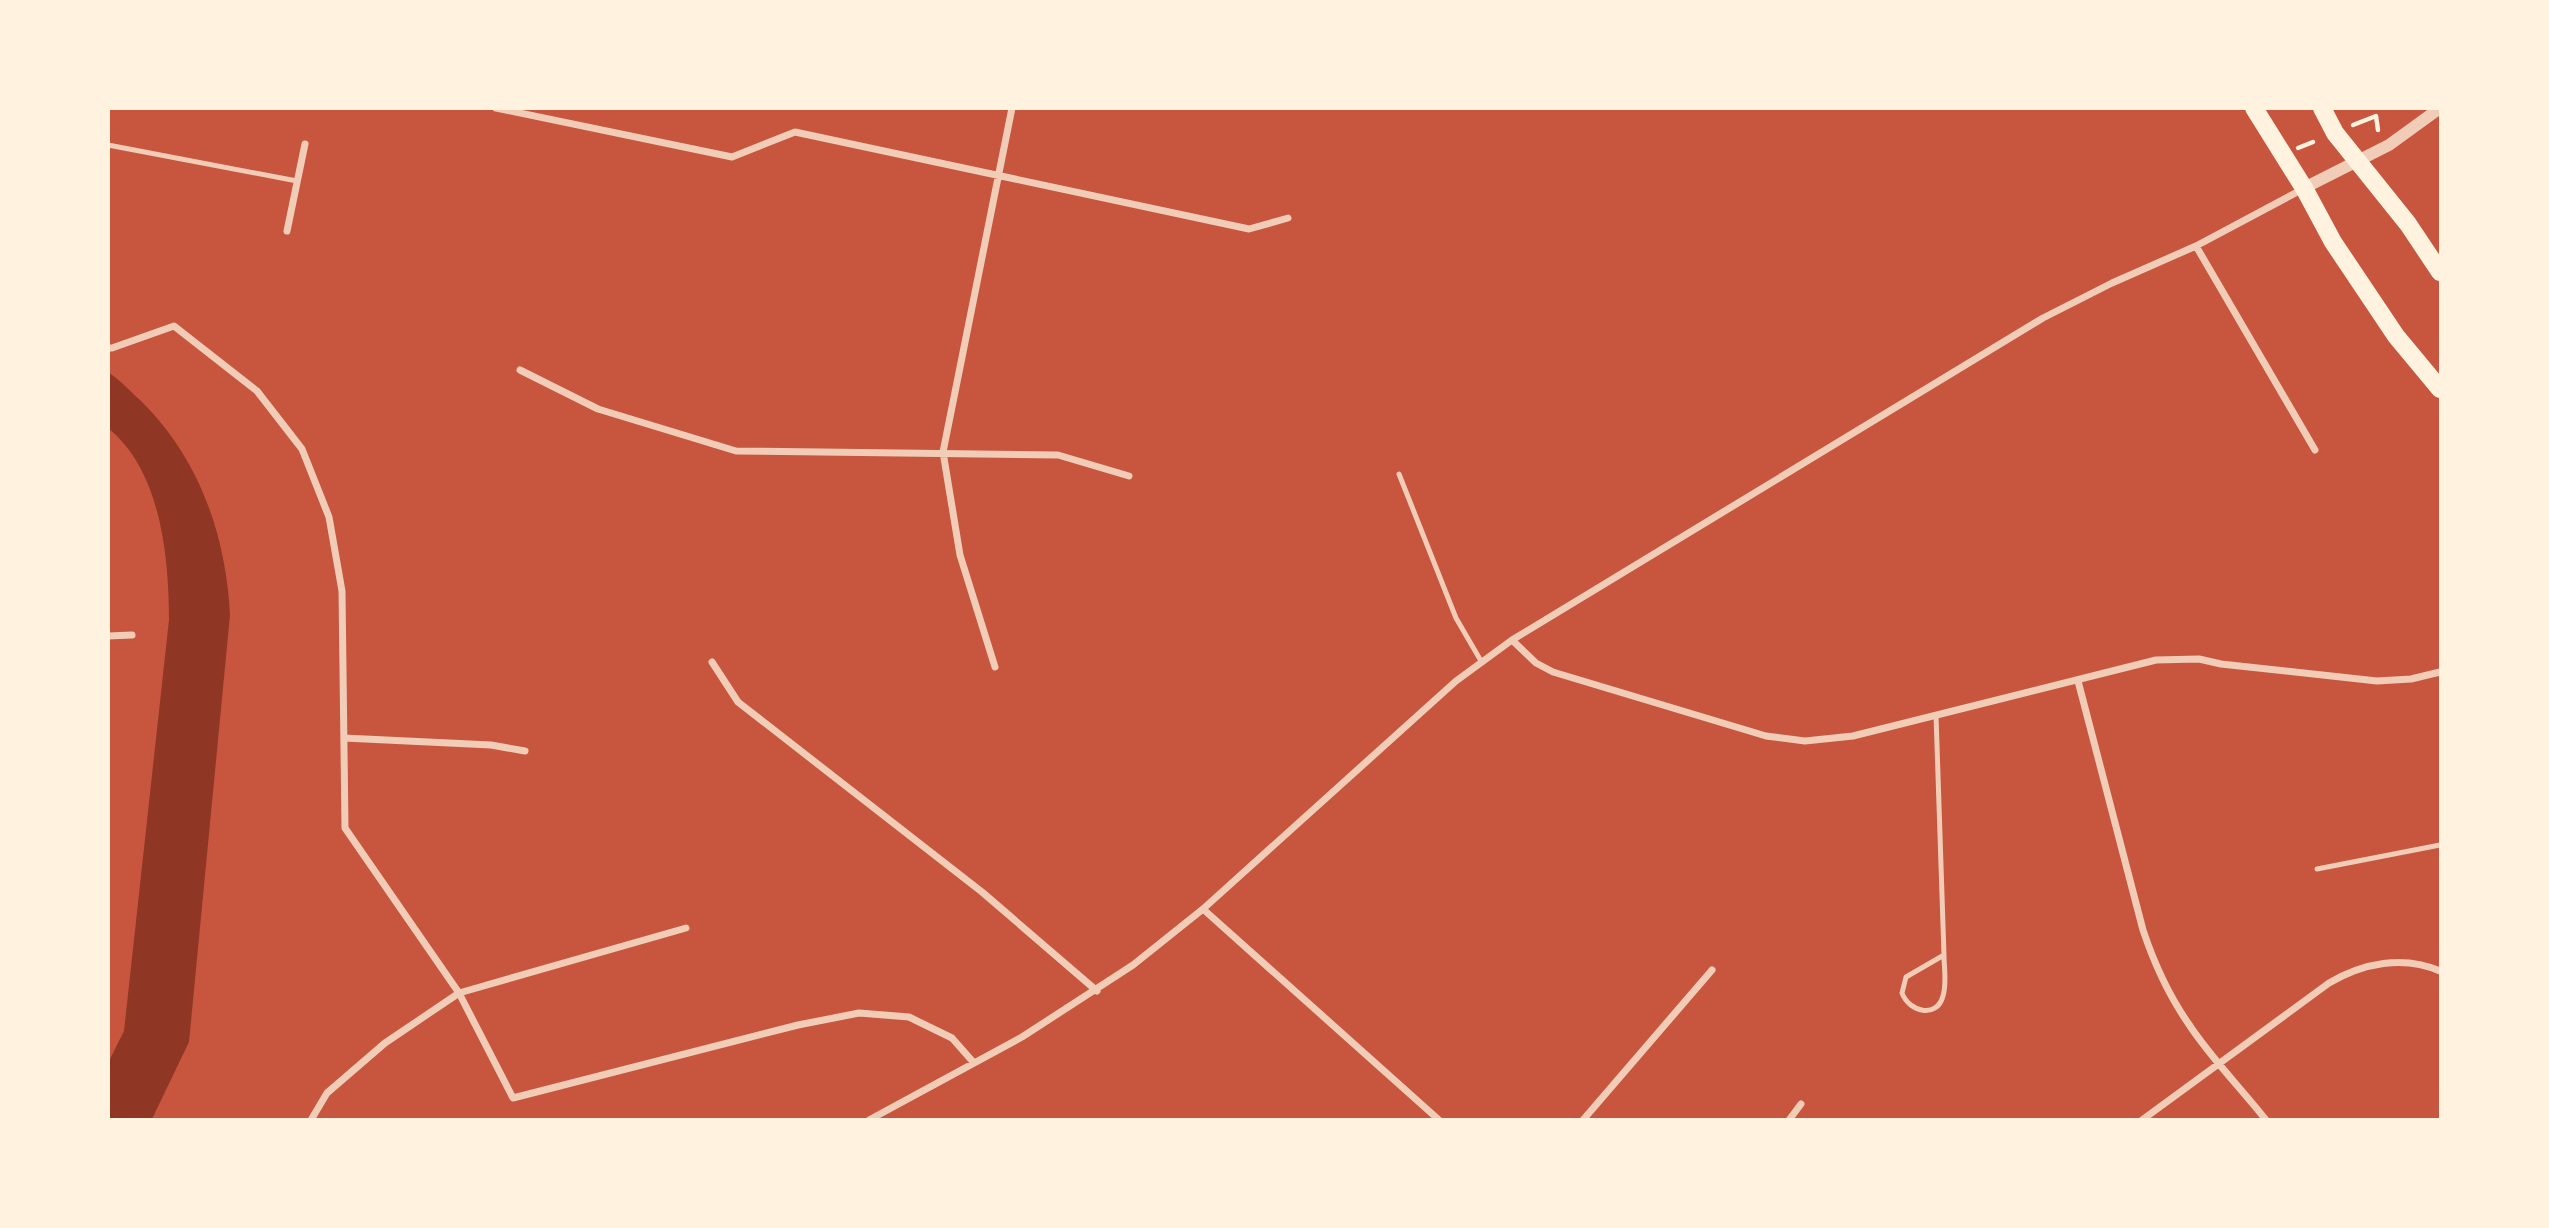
<svg xmlns="http://www.w3.org/2000/svg" width="2549" height="1228" viewBox="0 0 2549 1228" font-family="'Noto Sans',sans-serif">
	<rect width="100%" height="100%" fill="#c8553d"/>
	<path fill="#8f3625" d="M108 372C120 380 130 391 141 401 199 458 226 535 230 615L189 1042 152 1119H109V1061L124 1031 169 620C169 558 161 471 109 429Z"/>
	<g fill="none" stroke-linecap="round" stroke-linejoin="round">
		<path stroke="#fff3e0" stroke-width="4.5" d="M2353 125 2376 116 2378 130
			M2298 148 2313 142"/>
		<path stroke="#f1ccb7" stroke-width="5" d="M108 145 297 181
			M1399 474 1456 618 1481 661
			M1936 715 1944 955C1944 968 1947 983 1943 996 1937 1019 1909 1012 1902 993L1906 977 1944 955
			M2317 869 2440 845"/>
		<path stroke="#f1ccb7" stroke-width="7" d="M496 108 732 157 795 132 1249 229 1288 218
			M287 231 305 144
			M2196 246 2315 450
			M108 348H112L174 326 257 391 302 449 329 517 342 591 345 828 459 993 513 1098 798 1025 859 1013 909 1017 952 1038 974 1063
			M520 370 598 409 736 451 1058 455 1129 476
			M108 636 132 635
			M1512 640 2043 318 2112 283 2196 246 2303 189
			M712 662 738 702 982 892 1097 991
			M995 667 960 555 943 452 1012 108
			M2078 681 2143 930C2154 963 2168 994 2188 1023 2210 1057 2240 1087 2266 1120
			M344 738 491 745 525 751
			M1203 909 1439 1120
			M311 1120 327 1093 385 1043 459 993 686 928
			M869 1120 1022 1037 1133 965 1203 909 1456 681 1512 640 1536 663 1553 672 1766 736 1805 741 1853 736 2156 660 2199 659 2221 664 2377 681 2411 679 2440 672
			M1583 1120 1712 970
			M1789 1120 1801 1104
			M2142 1120 2329 983C2363 963 2403 955 2440 971"/>
		<path stroke="#f1ccb7" stroke-width="12" d="M2304 188 2389 145 2440 108"/>
		<path stroke="#fff3e0" stroke-width="18" d="M2254 108 2304 188 2333 242 2396 336 2440 389
			M2322 108 2335 133 2408 224 2440 272"/>
	</g>
	<rect width="2549" height="1228" fill="none" stroke="#fff3e0" stroke-width="220"/>
</svg>
